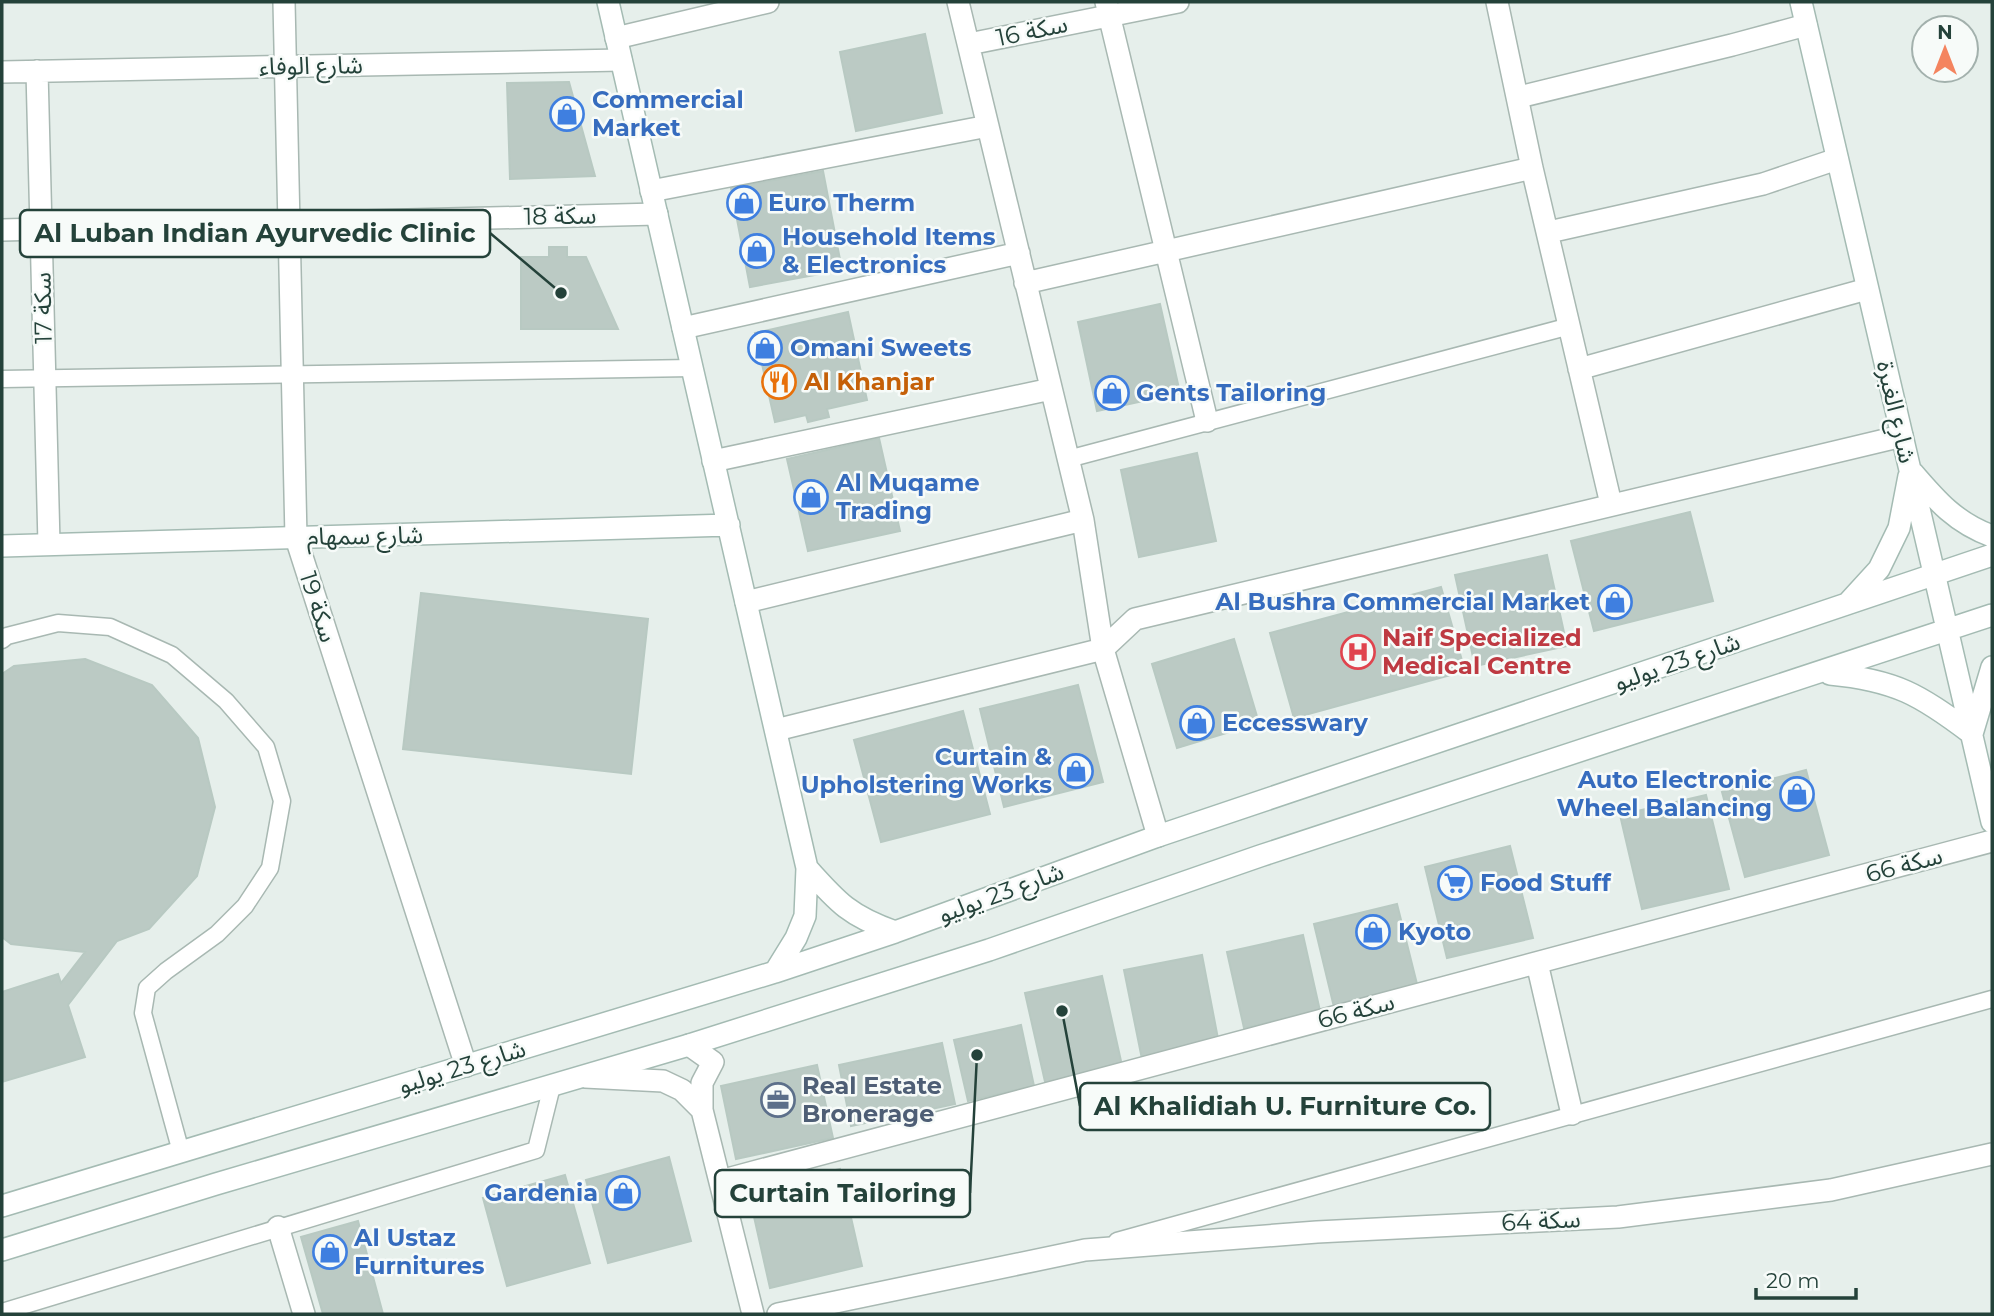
<svg xmlns="http://www.w3.org/2000/svg" width="1994" height="1316" viewBox="0 0 1994 1316" font-family="Montserrat,'Noto Sans Arabic',sans-serif">
	<rect width="100%" height="100%" fill="#e6efeb"/>
	<path fill="#bbcac4" stroke="#b8c9c2" stroke-width="2" d="M925 34 942 113 856 131 840 52Z
		M569 82 595 176 510 179 507 83Z
		M823 171 842 270 750 287 731 188Z
		M549 247H567V257H586L618 329H521V257H549Z
		M1160 304 1180 393 1097 411 1078 322Z
		M848 312 867 400 827 409 829 417 808 422 806 415 775 422 755 333Z
		M879 438 900 531 808 551 787 459Z
		M1197 453 1216 541 1139 557 1121 470Z
		M1690 512 1713 601 1594 631 1571 541Z
		M1547 555 1567 646 1475 666 1455 575Z
		M1441 587 1465 671 1294 718 1270 633Z
		M421 593 648 619 631 774 403 749Z
		M1234 639 1259 723 1177 748 1152 664Z
		M85 659 152 685 198 738 215 807 197 876 149 929 117 941 68 1005 85 1057 2 1082V992L58 974 61 983 85 952 11 944 2 937V674L14 666Z
		M1078 685 1103 782 1004 807 980 709Z
		M963 711 990 814 881 842 854 740Z
		M1806 770 1829 855 1745 877 1722 792Z
		M1706 795 1729 889 1642 909 1620 815Z
		M1510 846 1533 938 1447 958 1425 867Z
		M1397 904 1418 988 1334 1007 1314 924Z
		M1303 935 1320 1011 1244 1028 1227 952Z
		M1202 955 1219 1044 1142 1059 1124 970Z
		M1102 976 1123 1070 1046 1086 1025 993Z
		M1021 1025 1034 1086 968 1101 954 1040Z
		M942 1043 955 1104 851 1126 839 1065Z
		M817 1065 833 1138 736 1159 721 1086Z
		M669 1157 691 1241 608 1263 586 1180Z
		M840 1169 862 1266 770 1288 748 1190Z
		M565 1175 590 1263 507 1286 483 1198Z
		M358 1221 383 1314H323L301 1237Z"/>
	<g fill="none" stroke-linecap="round" stroke-linejoin="round">
		<g stroke="#a8b8b2" stroke-width="19">
			<path id="lane" d="M2 379 692 368
				M1068 459 1570 326
				M2 640 7 636 58 623 110 627 172 655 226 701 266 747 282 801 270 868 245 906 217 934 166 971 147 988 143 1013 181 1152
				M1117 1241 1992 999
				M2 1312 536 1150 552 1086"/>
		</g>
		<g stroke="#a8b8b2" stroke-width="24">
			<path id="street" d="M284 2 296 538 466 1066
				M958 2 1083 520 1103 649 1158 836
				M1106 2 1207 421
				M1497 2 1532 168 1611 504
				M616 38 768 2
				M969 44 1178 2
				M37 71 49 544
				M2 72 621 60
				M1519 97 1732 45 1806 25
				M651 191 988 126
				M2 230 657 214
				M1549 232 1763 184 1837 159
				M1025 283 1532 168
				M683 328 1019 253
				M1579 369 1867 289
				M713 461 1051 389
				M746 602 1083 520
				M776 730 1103 649 1135 619 1902 436
				M1537 963 1572 1114
				M689 1045 713 1062 702 1083V1110L753 1314
				M585 1077 663 1081 682 1090 702 1110
				M720 1181 1992 841
				M278 1227 304 1314
				M778 1314 1085 1250 1317 1232 1618 1217 1831 1190 1992 1154"/>
		</g>
		<g stroke="#a4bbb3" stroke-width="24">
			<path id="secondary" d="M608 2 807 868 805 916 796 938 775 972
				M1801 2 1992 822
				M1913 473C1937 501 1956 523 1992 536
				M2 546 729 525
				M1847 604 1879 569 1899 528 1909 476
				M1830 674C1895 680 1921 695 1972 734L1992 667
				M807 868C838 903 850 916 895 932
				M2 1206 775 972 895 932 1158 836 1992 555
				M2 1250 216 1184 689 1045 989 950 1260 856 1992 615"/>
		</g>
		<use href="#lane" stroke="#fff" stroke-width="16"/>
		<use href="#street" stroke="#fff" stroke-width="21"/>
		<use href="#secondary" stroke="#fff" stroke-width="21"/>
	</g>
	<defs>
		<g id="shop-ring" transform="scale(1.75)"><circle r="9.5" fill="#f7fbf9" stroke="#3f7fe0" stroke-width="1.5"/><path d="M-5-2.5h2.3a2.7 3.5 0 0 1 5.4 0H5L5.5 6h-11ZM-1.5-2.5h3a1.5 2.3 0 0 0-3 0Z" fill="#3f7fe0"/></g>
		<g id="restaurant-ring" transform="scale(1.75)"><circle r="9.5" fill="#f7fbf9" stroke="#e8710a" stroke-width="1.5"/><path d="M-5-6h1v4h1v-4h1v4h1v-4h1v5L-1.5 .5V6h-2V.5L-5-1ZM5-6V6H3V1.5H1.5Q1.5-4 5-6Z" fill="#e8710a"/></g>
		<g id="hospital-ring" transform="scale(1.75)"><circle r="9.5" fill="#f7fbf9" stroke="#e0444e" stroke-width="1.5"/><path d="M-5-5h3v3.5h4V-5h3V5h-3V1.5h-4V5h-3Z" fill="#e0444e"/></g>
		<g id="supermarket-ring" transform="scale(1.75)"><circle r="9.5" fill="#f7fbf9" stroke="#3f7fe0" stroke-width="1.5"/><path d="M-6-5.5h2.5l.6 2H6L4.5 2H-2.5L-4.4-4H-6ZM-1.5 3.2a1.3 1.3 0 1 0 .1 0ZM3 3.2a1.3 1.3 0 1 0 .1 0Z" fill="#3f7fe0"/></g>
		<g id="office-ring" transform="scale(1.75)"><circle r="9.5" fill="#f7fbf9" stroke="#5c6f8a" stroke-width="1.5"/><path d="M-6-3h4V-5.5h4V-3h4V5H-6ZM-1-4.5V-3h2v-1.5ZM-6 0V1H6V0Z" fill="#5c6f8a"/></g>
	</defs>
	<g fill-rule="evenodd">
		<use href="#shop-ring" x="567" y="114"/>
		<use href="#shop-ring" x="744" y="203"/>
		<use href="#shop-ring" x="757" y="251"/>
		<use href="#shop-ring" x="765" y="348"/>
		<use href="#restaurant-ring" x="779" y="382"/>
		<use href="#shop-ring" x="1112" y="393"/>
		<use href="#shop-ring" x="811" y="497"/>
		<use href="#shop-ring" x="1615" y="602"/>
		<use href="#hospital-ring" x="1358" y="652"/>
		<use href="#shop-ring" x="1197" y="723"/>
		<use href="#shop-ring" x="1076" y="771"/>
		<use href="#shop-ring" x="1797" y="794"/>
		<use href="#supermarket-ring" x="1455" y="883"/>
		<use href="#shop-ring" x="1373" y="932"/>
		<use href="#office-ring" x="778" y="1100"/>
		<use href="#shop-ring" x="623" y="1193"/>
		<use href="#shop-ring" x="330" y="1252"/>
	</g>
	<g text-anchor="middle" stroke-width="5" stroke-linejoin="round" paint-order="stroke">
		<g font-size="24" fill="#24423a" stroke="#f7fbf9">
			<text transform="translate(1032 31) rotate(-12)" y="8">سكة 16</text>
			<text transform="translate(311 66) rotate(-1)" y="8">شارع الوفاء</text>
			<text transform="translate(560 216) rotate(-1)" y="8">سكة 18</text>
			<text transform="translate(43 308) rotate(-91)" y="8">سكة 17</text>
			<text transform="translate(1896 412) rotate(77)" y="8">شارع الغبرة</text>
			<text transform="translate(365 536) rotate(-1)" y="8">شارع سمهام</text>
			<text transform="translate(318 607) rotate(72)" y="8">سكة 19</text>
			<text transform="translate(1677 662) rotate(-19)" y="8">شارع 23 يوليو</text>
			<text transform="translate(1904 865) rotate(-15)" y="8">سكة 66</text>
			<text transform="translate(1001 893) rotate(-20)" y="8">شارع 23 يوليو</text>
			<text transform="translate(1356 1011) rotate(-15)" y="8">سكة 66</text>
			<text transform="translate(462 1067) rotate(-17)" y="8">شارع 23 يوليو</text>
			<text transform="translate(1541 1221) rotate(-3)" y="8">سكة 64</text>
		</g>
		<g font-size="24" font-weight="bold" fill="#366cbe" stroke="#f7fbf9" text-anchor="start">
			<text x="592" y="108">Commercial<tspan x="592" dy="28">Market</tspan></text>
			<text x="768" y="211">Euro Therm</text>
			<text x="782" y="245">Household Items<tspan x="782" dy="28">&amp; Electronics</tspan></text>
			<text x="790" y="356">Omani Sweets</text>
			<text x="1136" y="401">Gents Tailoring</text>
			<text x="836" y="491">Al Muqame<tspan x="836" dy="28">Trading</tspan></text>
			<text x="1590" y="610" text-anchor="end">Al Bushra Commercial Market</text>
			<text x="1222" y="731">Eccesswary</text>
			<text x="1052" y="765" text-anchor="end">Curtain &amp;<tspan x="1052" dy="28">Upholstering Works</tspan></text>
			<text x="1772" y="788" text-anchor="end">Auto Electronic<tspan x="1772" dy="28">Wheel Balancing</tspan></text>
			<text x="1480" y="891">Food Stuff</text>
			<text x="1398" y="940">Kyoto</text>
			<text x="598" y="1201" text-anchor="end">Gardenia</text>
			<text x="354" y="1246">Al Ustaz<tspan x="354" dy="28">Furnitures</tspan></text>
		</g>
		<g font-size="24" font-weight="bold" fill="#c56008" stroke="#f7fbf9" text-anchor="start">
			<text x="804" y="390">Al Khanjar</text>
		</g>
		<g font-size="24" font-weight="bold" fill="#be3a42" stroke="#f7fbf9" text-anchor="start">
			<text x="1382" y="646">Naif Specialized<tspan x="1382" dy="28">Medical Centre</tspan></text>
		</g>
		<g font-size="24" font-weight="bold" fill="#4e5e75" stroke="#f7fbf9" text-anchor="start">
			<text x="802" y="1094">Real Estate<tspan x="802" dy="28">Bronerage</tspan></text>
		</g>
	</g>
	<path fill="none" stroke="#24423a" stroke-width="2.5" d="M561 293L490 233M1062 1011L1080 1106M977 1055L970 1193"/>
	<g fill="#24423a" stroke="#f7fbf9" stroke-width="2.5">
		<circle cx="561" cy="293" r="7"/>
		<circle cx="1062" cy="1011" r="7"/>
		<circle cx="977" cy="1055" r="7"/>
	</g>
	<g fill="#f7fbf9" stroke="#24423a" stroke-width="2.5">
		<rect x="20" y="210" width="470" height="47" rx="7"/>
		<rect x="1080" y="1083" width="410" height="47" rx="7"/>
		<rect x="715" y="1170" width="255" height="47" rx="7"/>
	</g>
	<g font-size="26" text-anchor="middle" font-weight="bold" fill="#24423a">
		<text x="255" y="242">Al Luban Indian Ayurvedic Clinic</text>
		<text x="1285" y="1115">Al Khalidiah U. Furniture Co.</text>
		<text x="843" y="1202">Curtain Tailoring</text>
	</g>
	<rect width="1994" height="1316" fill="none" stroke="#24423a" stroke-width="7"/>
	<g transform="translate(1945 49)"><circle r="33" fill="#f7fbf9" stroke="#a3b1ad" stroke-width="2"/>
	<path d="M0-5L12 26L0 18L-12 26Z" fill="#f4845f"/>
	<text y="-10" font-size="19" font-weight="bold" text-anchor="middle" fill="#24423a">N</text>
	</g>
	<path d="M1756 1288v10h100v-10" fill="none" stroke="#24423a" stroke-width="3.5"/>
	<text x="1766" y="1288" font-size="21" fill="#24423a" stroke="#f7fbf9" stroke-width="5" paint-order="stroke">20 m</text>
</svg>
